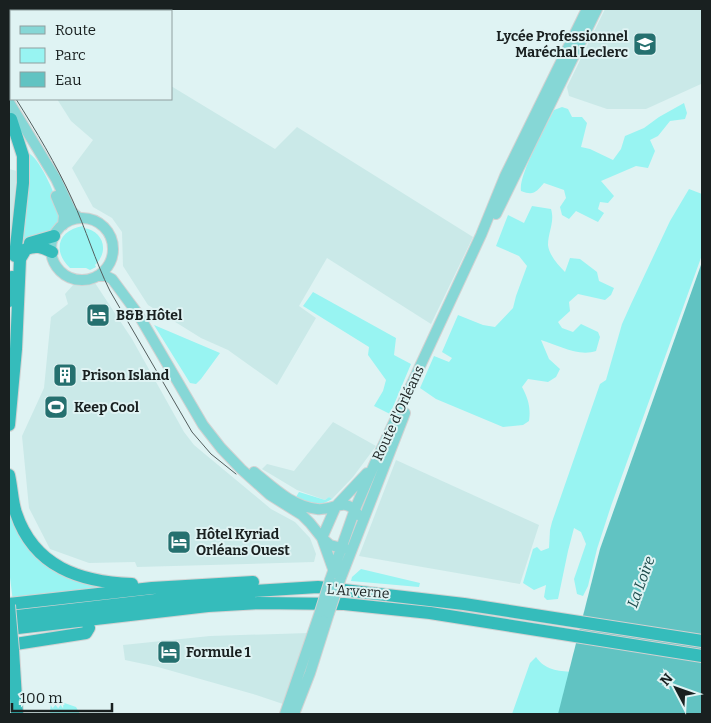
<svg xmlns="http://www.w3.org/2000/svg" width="711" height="723" viewBox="0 0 711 723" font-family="Bitter,serif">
	<rect width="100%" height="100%" fill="#dff3f3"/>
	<path fill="#cae9e8" d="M9 9H64L67 11H11V57L9 55Z
		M605 9H702V80L701 84 646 109H607L569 96 567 87Z
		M171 86 275 149 297 127 473 237 431 324 327 258 299 306 316 318 277 385 228 350 201 338 148 305 123 266 122 232 112 218 93 207 72 168 93 140 71 121 57 99H171Z
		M9 169 17 171 9 253Z
		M95 283 132 339 184 432 194 445 271 509 295 522 310 538 316 554 314 562 137 567 135 562 89 563 50 549 29 508 22 436 44 388 51 317 68 304 65 294 73 285Z
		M333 422 376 446 353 477 332 499 329 497 325 500 297 490 262 469 267 464 294 471Z
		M396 460 539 525 520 584 359 556Z
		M309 633 283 704 253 694 158 667 125 660 123 645 210 636Z"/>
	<path fill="#98f4f2" d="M684 103 687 113 685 119 670 121 658 136 650 140 655 151 648 168 636 166 601 181 614 196 608 203 600 202 598 209 604 213 598 222 576 211 569 219 562 215 560 207 566 198 564 190 544 183C536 192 534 196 521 191 518 176 546 126 554 110L562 107 568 109 572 117H582L587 123 581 147 590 149 613 160 621 149 625 136 644 128 659 117Z
		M30 154C41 161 60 202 59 216 59 221 57 226 53 230 48 237 33 238 25 241L22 240 28 156Z
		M689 189 702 194V255L611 506 597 549 588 586 583 596 577 594 574 579 586 544 581 532 574 528 568 551 558 599 547 600 544 597 546 585 534 590 523 583 533 549 537 547 541 551 549 548 550 530 552 522 600 384 606 380 622 324 631 304 670 221Z
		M532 206 551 209C555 222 548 232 548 245 549 255 558 265 565 272L570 258 580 259 597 272 599 281 614 288 611 295 605 300 578 294 569 302 570 311 558 322 562 328 573 332 581 324 598 332 600 337 596 351C578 357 558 345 541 340L549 359 560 369 556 377 548 382 528 379 522 387C528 398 531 408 529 421L523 425 503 427 436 399 420 388 434 356 449 362 452 358 442 352 458 315 483 325 495 327 513 308 516 296 527 266 519 256 496 246 508 215 524 223Z
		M83 226V228C103 230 110 251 95 265L96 267 90 270 86 268H70C52 251 58 230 83 226Z
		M313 292 396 338 394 355 411 364 390 414 374 406 383 391 386 380 368 355 369 347 303 306Z
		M154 325 220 353 201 379 196 384 190 383Z
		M299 492 325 500 329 497 332 499C318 508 309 504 296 497Z
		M9 507C15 522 21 540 31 552 62 589 114 588 158 591L14 610 9 569Z
		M361 569 420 583 419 587 351 581 352 577Z
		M536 657C545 670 558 671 572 672L562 714H512L530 663Z
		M53 699 76 707 80 714H50L51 700Z"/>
	<path fill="#61c3c2" d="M702 262V714H558L600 549Z"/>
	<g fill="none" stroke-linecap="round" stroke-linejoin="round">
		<g stroke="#d1d2d2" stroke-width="12">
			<path id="primary" d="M9 102 56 179 71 211 79 218
				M56 196 64 215 63 225
				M496 214 597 9
				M51 249a31 31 0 1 1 62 0a31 31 0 1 1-62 0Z
				M97 276H106L112 279 138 314 203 425 221 448 241 469 270 495 302 515 310 523 322 538 330 545 346 549
				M254 472C273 487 291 506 317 509 334 511 346 495 358 515
				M333 569 322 538 336 506 367 473
				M330 580 355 509 375 463 481 235 505 176 587 9
				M340 580 405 413
				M285 714 320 612
				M294 714 310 673 329 613"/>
		</g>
		<g stroke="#d1d2d2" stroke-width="14">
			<path id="highway" d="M11 119 23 156V183L15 256
				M30 243 54 236
				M9 301 12 277
				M9 425 16 349 20 259 26 249C36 245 42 247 52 252
				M9 475C12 488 12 501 16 513 34 567 80 582 132 584
				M9 604 152 588 253 582
				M9 617 207 594 318 587 464 604 702 641
				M9 629 208 606 258 603 344 604 430 613 702 656
				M9 645 86 633 89 628
				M13 650 17 714"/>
		</g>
		<use href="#primary" stroke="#86d7d6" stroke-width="10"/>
		<use href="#highway" stroke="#35bcbb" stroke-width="12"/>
		<path stroke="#535e5e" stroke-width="1" d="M9 84 11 87
			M16 99C36 131 56 164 72 199 86 229 95 261 110 291L192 432 211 454 236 474"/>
		<g stroke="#d1d2d2" stroke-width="12" stroke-linecap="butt">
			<path id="primary-bridge" d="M320 612 330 580
				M329 613 340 580"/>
		</g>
		<g stroke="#d1d2d2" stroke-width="14" stroke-linecap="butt">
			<path id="highway-bridge" d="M9 605 13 650"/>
		</g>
		<use href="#primary-bridge" stroke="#86d7d6" stroke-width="10"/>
		<use href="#highway-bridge" stroke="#35bcbb" stroke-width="12"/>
	</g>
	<defs>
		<g id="school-square" transform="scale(1.25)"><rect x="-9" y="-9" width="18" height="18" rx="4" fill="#25706f" stroke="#dff3f3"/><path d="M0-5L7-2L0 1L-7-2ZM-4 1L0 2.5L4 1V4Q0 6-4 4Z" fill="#fff"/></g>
		<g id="hotel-square" transform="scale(1.25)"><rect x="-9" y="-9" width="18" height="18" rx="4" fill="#25706f" stroke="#dff3f3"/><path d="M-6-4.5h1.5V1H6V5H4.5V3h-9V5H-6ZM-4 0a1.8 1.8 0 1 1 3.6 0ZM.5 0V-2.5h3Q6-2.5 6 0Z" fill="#fff"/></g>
		<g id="building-square" transform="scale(1.25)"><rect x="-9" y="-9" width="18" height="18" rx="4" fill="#25706f" stroke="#dff3f3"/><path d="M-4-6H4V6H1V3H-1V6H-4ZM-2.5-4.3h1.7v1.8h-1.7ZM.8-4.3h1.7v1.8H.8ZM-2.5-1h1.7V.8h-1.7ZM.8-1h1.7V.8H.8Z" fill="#fff"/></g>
		<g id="stadium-square" transform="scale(1.25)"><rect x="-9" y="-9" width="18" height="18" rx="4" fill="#25706f" stroke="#dff3f3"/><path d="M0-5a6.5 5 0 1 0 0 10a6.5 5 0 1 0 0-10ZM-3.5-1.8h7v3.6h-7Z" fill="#fff"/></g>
	</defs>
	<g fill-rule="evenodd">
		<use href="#school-square" x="645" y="44"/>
		<use href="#hotel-square" x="98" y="315"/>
		<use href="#building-square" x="65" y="375"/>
		<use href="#stadium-square" x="56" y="407"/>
		<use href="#hotel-square" x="179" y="542"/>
		<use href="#hotel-square" x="169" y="652"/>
	</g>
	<g text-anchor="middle" stroke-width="4" stroke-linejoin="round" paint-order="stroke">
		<g font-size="14" font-weight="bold" fill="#192020" stroke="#dff3f3" text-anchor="start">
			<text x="628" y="41" text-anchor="end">Lycée Professionnel<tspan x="628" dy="16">Maréchal Leclerc</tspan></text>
			<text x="116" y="320">B&amp;B Hôtel</text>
			<text x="82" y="380">Prison Island</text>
			<text x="74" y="412">Keep Cool</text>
			<text x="196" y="539">Hôtel Kyriad<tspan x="196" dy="16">Orléans Ouest</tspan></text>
			<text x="186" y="657">Formule 1</text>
		</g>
		<g font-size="14" fill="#192020" stroke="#dff3f3">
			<text transform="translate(398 413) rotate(-65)" y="5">Route d'Orléans</text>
			<text transform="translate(358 591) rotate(4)" y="5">L'Arverne</text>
		</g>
		<g font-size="15" font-style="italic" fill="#1c4949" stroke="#dff3f3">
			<text transform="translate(641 582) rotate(-70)" y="5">La Loire</text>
		</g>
	</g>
	<rect width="711" height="723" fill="none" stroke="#192020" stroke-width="20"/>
	<rect x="10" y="10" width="162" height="90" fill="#dff3f3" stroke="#909f9f"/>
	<rect x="20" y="26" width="25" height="8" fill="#86d7d6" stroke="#909f9f"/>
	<text x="55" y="35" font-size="15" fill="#192020">Route</text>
	<rect x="20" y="48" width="25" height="15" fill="#98f4f2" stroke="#909f9f"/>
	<text x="55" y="60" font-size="15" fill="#192020">Parc</text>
	<rect x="20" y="72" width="25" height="15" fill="#61c3c2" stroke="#909f9f"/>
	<text x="55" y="85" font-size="15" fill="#192020">Eau</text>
	<g transform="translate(676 688) rotate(311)" stroke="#dff3f3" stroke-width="4" paint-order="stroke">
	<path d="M0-4L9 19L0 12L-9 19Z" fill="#192020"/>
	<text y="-8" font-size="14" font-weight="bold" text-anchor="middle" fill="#192020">N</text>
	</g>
	<path d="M12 703v8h100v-8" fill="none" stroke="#192020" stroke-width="2.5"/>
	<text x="20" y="703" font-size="15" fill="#192020" stroke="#dff3f3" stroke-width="4" paint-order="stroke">100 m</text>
</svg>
